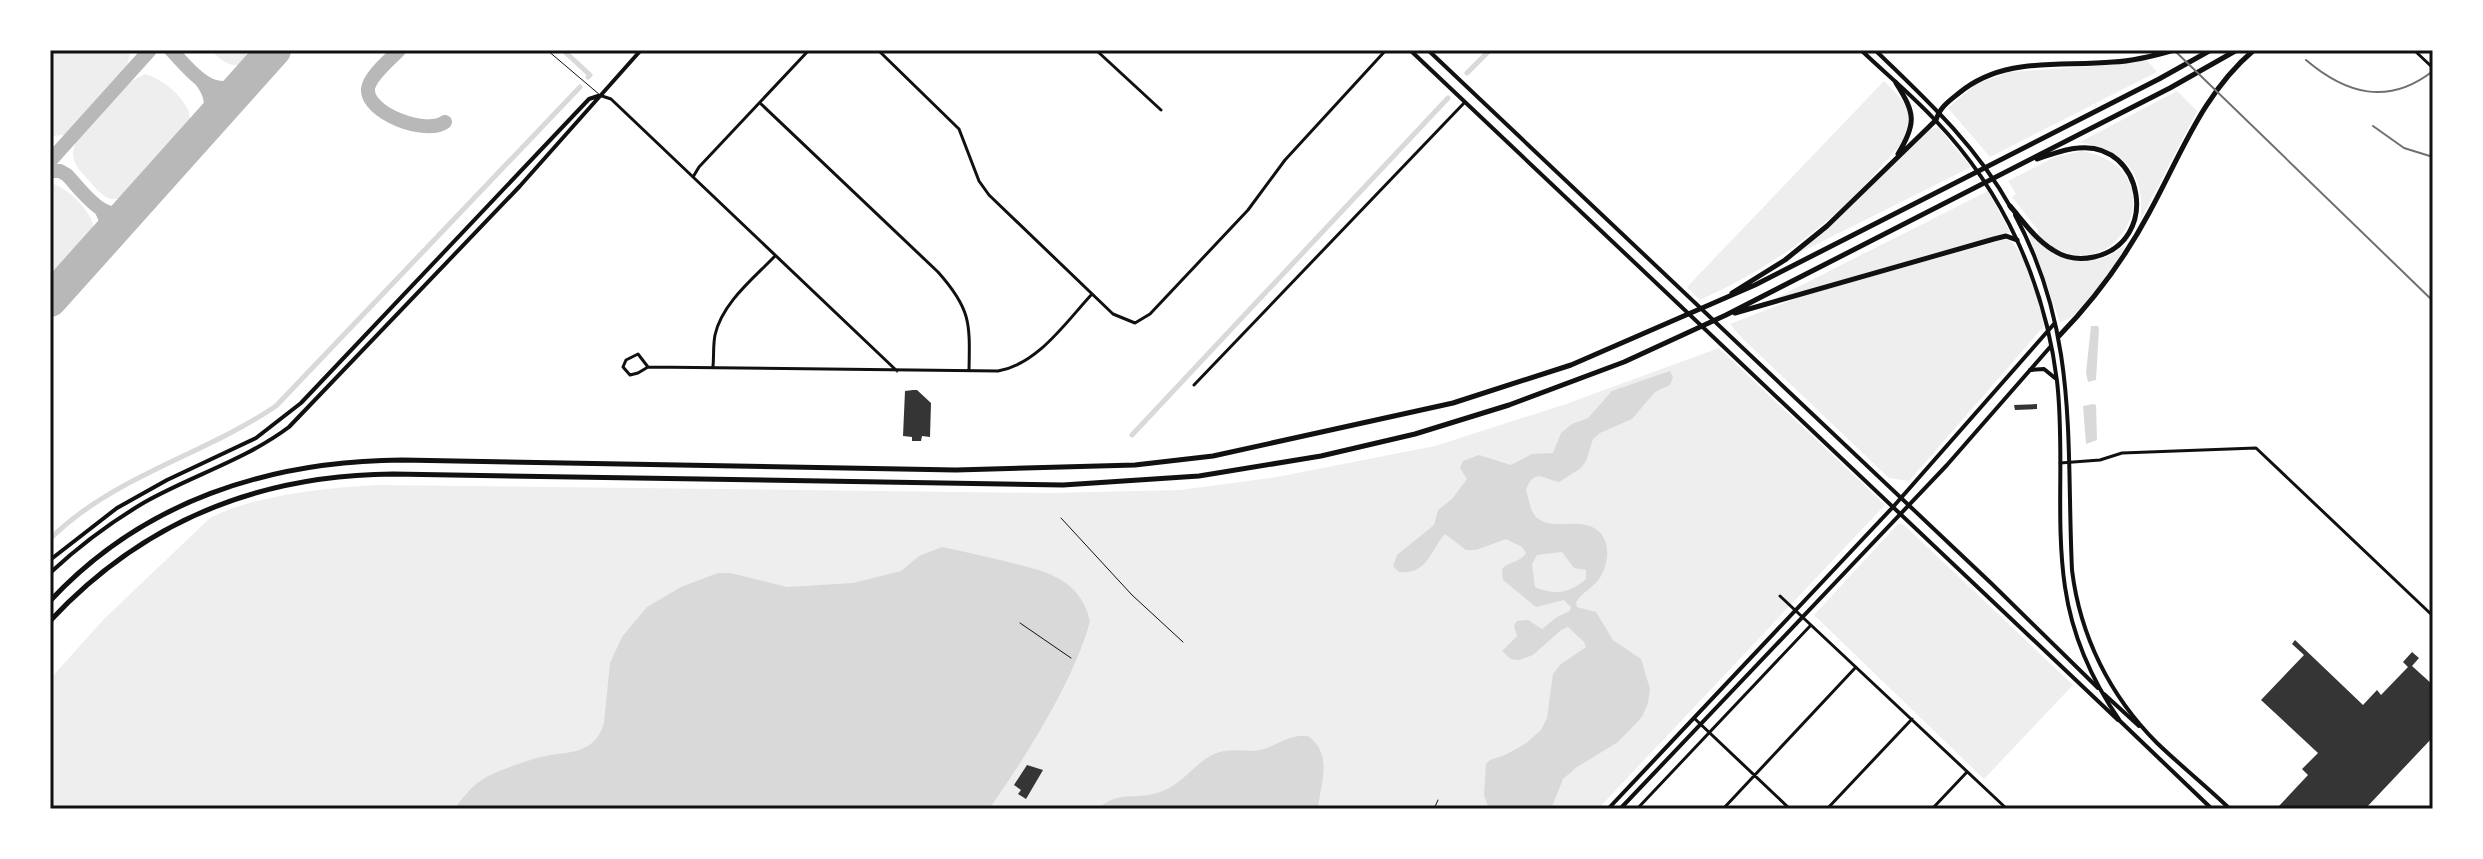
<svg xmlns="http://www.w3.org/2000/svg" width="2483" height="859" viewBox="0 0 2483 859" font-family="Helvetica,sans-serif">
	<rect width="100%" height="100%" fill="#fff"/>
	<path fill="#eee" d="M50 50H128L130 55 125 71 72 130 64 135 50 136Z
		M211 50H259C241 71 229 69 211 50Z
		M2146 59 2157 72 1990 157 1948 108 1976 84 2010 72 2109 65Z
		M145 74C162 78 192 102 190 121 189 132 141 185 130 193 126 197 119 199 113 199 101 198 92 183 84 175 74 165 70 156 76 142L130 82Z
		M1884 81C1896 93 1913 107 1909 127 1906 141 1894 152 1885 162 1835 223 1771 268 1700 300L1687 287Z
		M2177 91 2197 111 2140 221C2147 173 2124 151 2080 142Z
		M1938 127 1971 167 1789 258 1829 227 1931 129Z
		M2082 151C2187 171 2110 307 2037 234L2038 230 2012 197 2016 194 2008 181 2055 157Z
		M50 183C67 187 88 208 93 224 91 243 70 268 52 272Z
		M1988 191 2010 232 1772 300Z
		M2027 230C2048 250 2073 267 2104 258 2112 255 2120 248 2126 245 2114 265 2083 319 2060 322Z
		M2006 239C2025 245 2040 306 2044 326L1909 481 1889 478 1743 339 1730 324 1802 296Z
		M1719 348 1885 505 1598 809H50V679L104 619 210 518C255 495 325 488 376 485L1048 493 1180 490 1277 477 1435 446 1566 404Z
		M1898 524H1903L2073 685 1984 779 1814 615Z"/>
	<path fill="#d9d9d9" fill-rule="evenodd" d="M2091 326H2098L2099 329 2096 380 2088 382 2086 373Z
		M1670 371 1673 377 1670 385 1655 392 1632 419 1600 433 1593 439 1586 461 1581 468 1559 482C1544 479 1534 467 1526 490 1529 499 1530 512 1537 518 1552 529 1570 521 1586 525 1611 531 1611 558 1601 576 1594 588 1583 591 1576 602L1577 607 1596 612 1613 640 1641 659 1650 689 1648 703 1642 717 1618 742 1577 767 1563 779 1551 809H1489L1484 795 1486 764 1490 760 1505 755 1525 744 1541 730 1547 718 1553 674 1561 664 1586 647 1584 642 1568 627 1561 630 1533 655 1519 660 1511 659 1502 651 1517 636 1514 626 1517 621 1528 620 1542 629 1557 617 1570 611 1571 607 1564 600 1536 607 1503 580 1502 569C1509 561 1520 563 1526 553L1522 547 1506 539 1476 550H1466L1445 534C1431 549 1428 575 1399 572L1393 566 1397 555 1434 525 1438 510 1452 499 1467 479 1460 468 1463 461 1479 455 1511 465 1532 454 1553 453 1561 433 1572 424 1588 418 1612 391ZM1562 552 1574 568 1586 570V579C1570 593 1555 596 1535 587L1532 564 1537 555Z
		M2093 404 2096 405 2097 440 2086 444 2083 406Z
		M942 547C963 551 983 556 1004 561 1043 571 1079 576 1090 621 1074 681 1025 758 989 809H454C463 798 472 785 485 778 494 772 526 761 537 758 564 750 594 758 604 723L610 663 622 637 647 607 681 587 718 573H730L787 587 853 583 901 571 919 556Z
		M1299 736H1308C1334 755 1320 784 1318 809H1098C1118 790 1135 800 1157 793 1182 786 1193 764 1214 754 1232 746 1248 754 1264 749 1276 745 1285 738 1299 736Z"/>
	<g fill="none" stroke-linecap="round" stroke-linejoin="round">
		<path stroke="#d9d9d9" stroke-width="5" d="M563 50 590 75 588 77
			M1467 73 1490 50
			M1132 435 1448 98
			M50 539C113 476 204 455 276 406L580 87"/>
		<path stroke="#b8b8b8" stroke-width="14" d="M171 50C196 76 216 106 252 75
			M399 50C391 59 369 76 368 89 366 113 426 136 445 122
			M272 53 273 50
			M201 80C214 96 214 112 203 129
			M50 161 150 50
			M50 171H60L67 175C83 192 106 227 132 209
			M101 209 108 224 102 243
			M50 281 71 277"/>
		<path stroke="#b8b8b8" stroke-width="34" d="M50 300 274 50"/>
	</g>
	<path fill="#353535" d="M913 390H917L931 403 930 437 922 436 921 441H912V437L903 436 905 391Z
		M2037 404V409L2015 410 2014 405Z
		M2295 640 2363 705 2377 690 2381 695 2408 667 2403 662 2412 652 2419 658 2412 666 2433 685V737L2365 809H2282L2279 806 2308 775 2302 769 2318 753 2261 700 2304 655 2292 644Z
		M1027 765 1043 770 1026 799 1018 794 1021 790 1014 785Z"/>
	<g fill="none" stroke-linecap="round" stroke-linejoin="round">
		<path stroke="#111" stroke-width="1" d="M1020 623 1071 658"/>
		<path stroke="#111" stroke-width="1" d="M547 50 600 95
			M1061 518 1132 595 1183 642
			M1434 809 1438 800"/>
		<path stroke="#111" stroke-width="3" d="M878 50 959 129 979 181 989 195 1113 314 1135 323 1150 314 1248 210 1285 160 1386 50
			M1096 50 1161 110
			M2414 50 2433 68
			M602 96 611 99 897 371
			M760 103 938 272C971 309 970 323 969 370
			M693 177 699 167 809 50
			M713 366C714 356 713 345 715 335 722 303 754 278 775 256
			M648 367 638 354 626 360 623 367 630 375 638 373 648 367 998 371C1038 364 1066 322 1092 294
			M1194 385 1465 102
			M2060 463 2100 460 2122 453 2256 448 2433 616
			M1780 596 2007 809
			M1694 718 1790 809
			M1637 809 1811 625
			M1723 809 1856 667
			M1827 809 1912 719
			M1932 809 1967 772"/>
		<path stroke="#111" stroke-width="4" d="M1410 50 2118 720
			M1428 50 1992 584 2098 688
			M50 560 117 508 167 480 256 438 301 403 589 99 598 96
			M50 573C79 546 111 522 145 502 193 475 245 460 289 427L520 186 641 50
			M2104 694 2139 726
			M1608 809 1893 507 2054 324
			M1620 809 1947 465 2051 346"/>
		<path stroke="#111" stroke-width="4" d="M1861 50C1886 74 1913 96 1936 121 2004 192 2045 284 2057 381 2065 449 2055 519 2065 587 2072 635 2093 682 2120 721L2212 809
			M1875 50C1926 99 1976 145 2011 208
			M2015 215C2079 334 2066 442 2072 570 2080 636 2110 696 2157 743 2181 766 2206 786 2230 809
			M2030 370 2044 369 2055 378"/>
		<path stroke="#111" stroke-width="5" d="M1896 83C1915 113 1917 123 1898 154
			M2010 206C2023 221 2035 239 2053 250 2065 258 2080 260 2094 257 2161 242 2144 141 2078 148 2064 149 2050 155 2037 159
			M1732 293 1785 260 1827 226 1936 120C1940 107 1949 101 1959 93 2004 56 2059 67 2113 62 2134 61 2154 56 2174 50
			M1735 313 1994 239 2006 236 2017 240
			M2059 336C2095 299 2125 258 2149 213 2181 155 2202 94 2254 50
			M50 601C143 501 268 461 402 460L956 470 1135 465 1213 456 1453 403 1571 365 1755 285 2159 79 2211 50
			M50 621C143 521 258 475 393 474L1063 485 1199 476 1321 456 1415 434 1509 405 1624 362 1726 315 2170 88 2237 50"/>
		<path stroke="#707070" stroke-width="2" d="M2174 50 2433 301
			M2306 60C2346 94 2388 106 2433 71
			M2373 126 2404 148 2433 157"/>
	</g>
	<rect width="2483" height="859" fill="none" stroke="#ffffff" stroke-width="104"/>
	<rect x="52" y="52" width="2379" height="755" fill="none" stroke="#111" stroke-width="3"/>
</svg>
